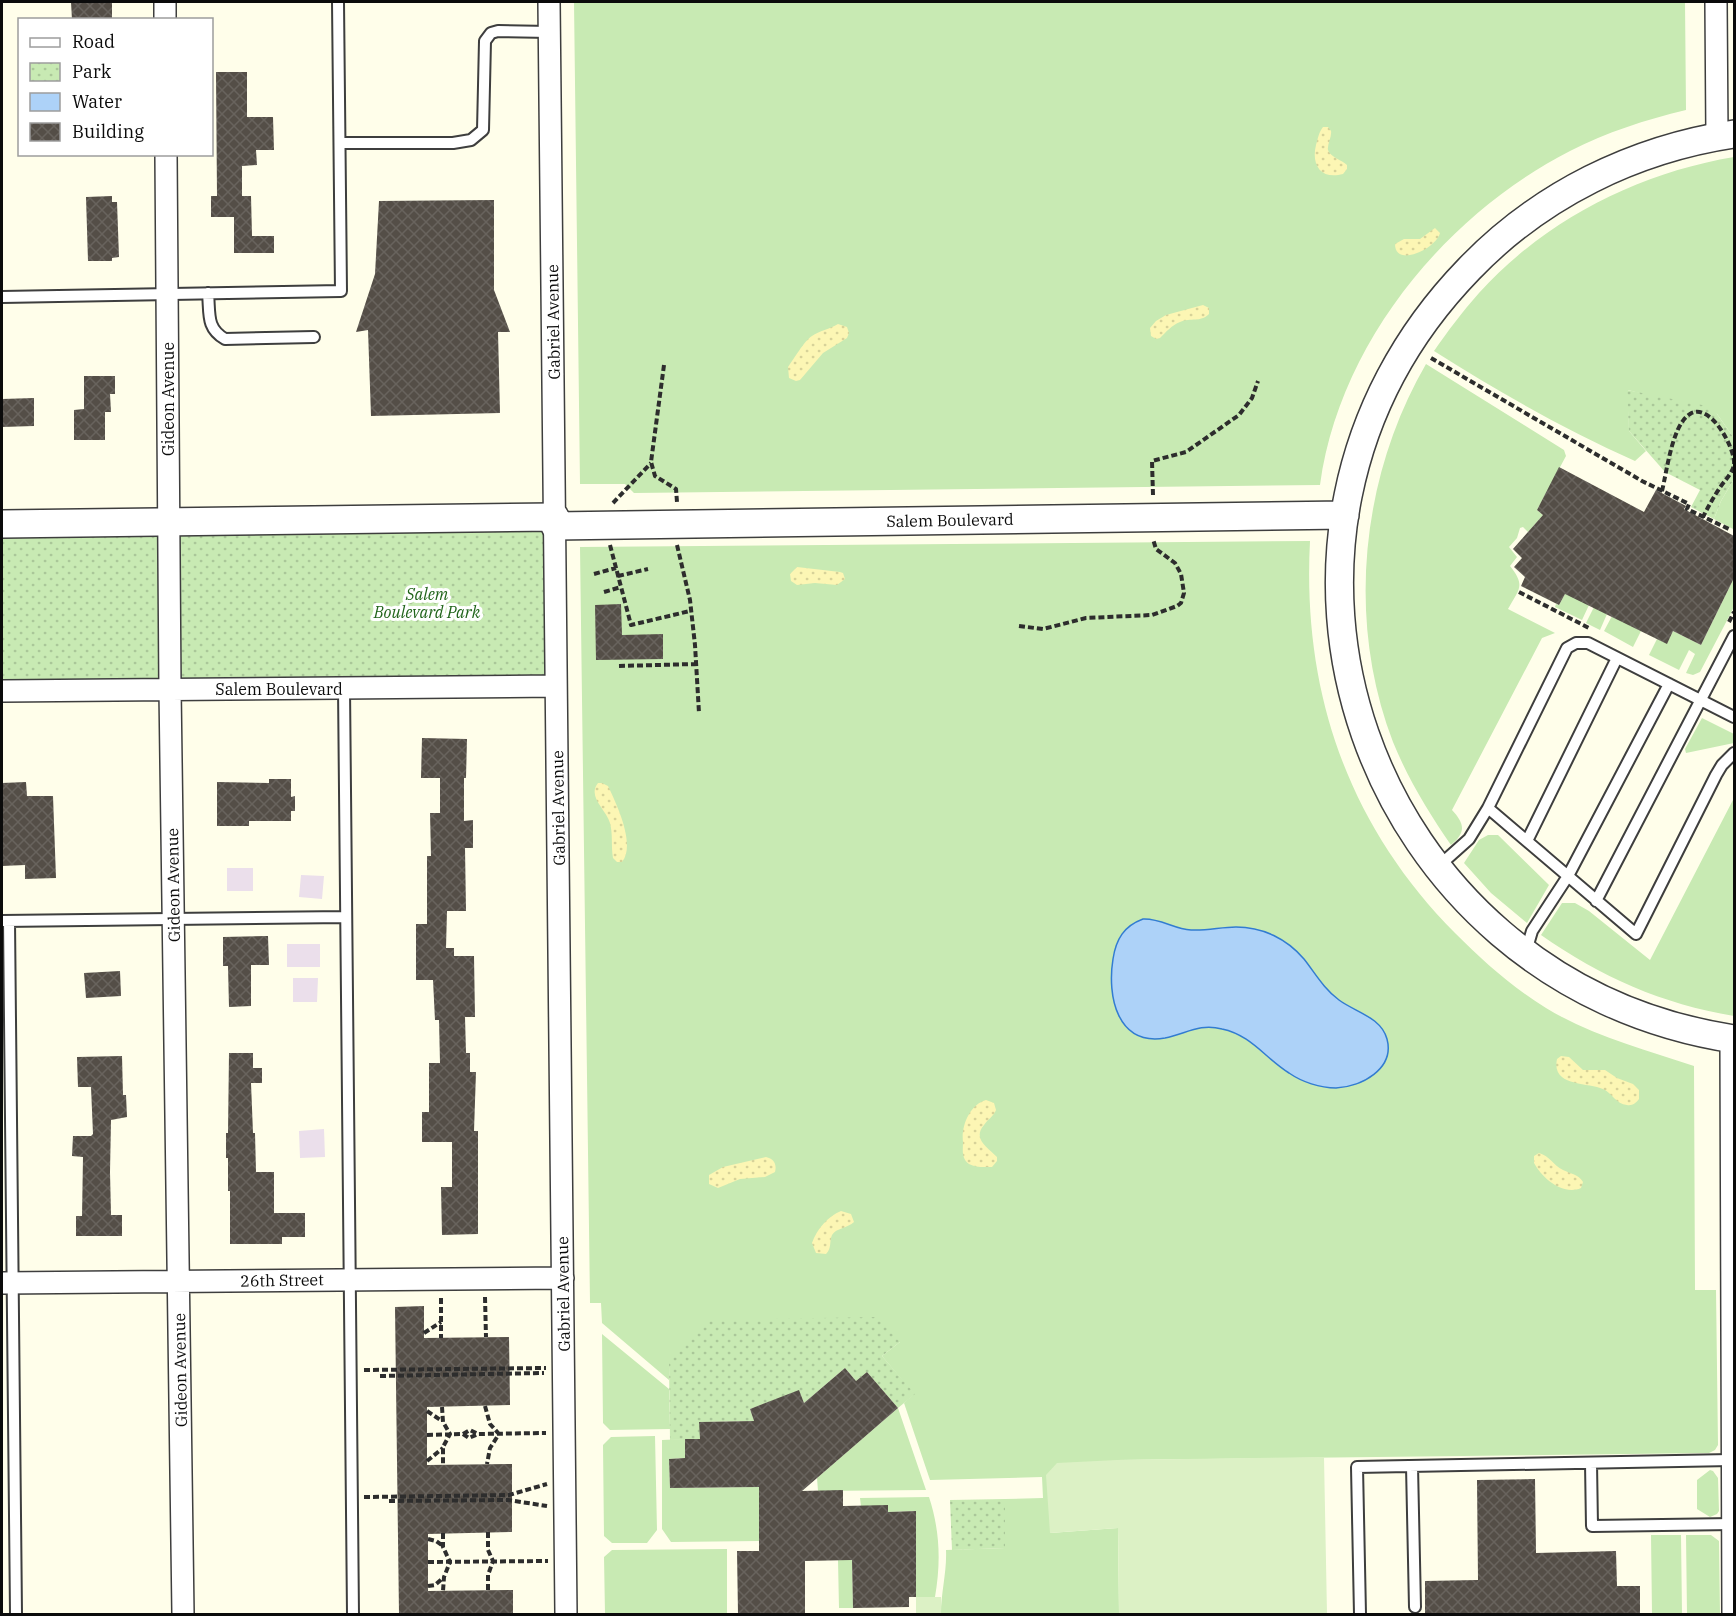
<svg xmlns="http://www.w3.org/2000/svg" width="1736" height="1616" viewBox="0 0 1736 1616" font-family="'IBM Plex Serif',serif">
	<defs>
		<pattern id="sand-dots" width="8" height="8" patternUnits="userSpaceOnUse" patternTransform="scale(1.5)"><rect width="8" height="8" fill="#fcf6b4"/><path d="M2 2h.1M6 6h.1" fill="none" stroke="#d7d299" stroke-width="1.8" stroke-linecap="round"/></pattern>
		<pattern id="park-dots" width="8" height="8" patternUnits="userSpaceOnUse" patternTransform="scale(1.5)"><rect width="8" height="8" fill="#c8eab3"/><path d="M2 2h.1M6 6h.1" fill="none" stroke="#aac799" stroke-width="1.8" stroke-linecap="round"/></pattern>
		<pattern id="building-cross-hatch" width="8" height="8" patternUnits="userSpaceOnUse" patternTransform="scale(1.5)"><rect width="8" height="8" fill="#544e47"/><path d="M0 0l8 8M0 8l8-8" fill="none" stroke="#68635d"/></pattern>
	</defs>
	<rect width="100%" height="100%" fill="#fffeea"/>
	<path fill="#ebdfeb" d="M227 868H253V891H227Z
		M301 875 324 876 322 899 299 897Z
		M287 944H320V967H287Z
		M293 978H318L317 1002H293Z
		M324 1129 325 1157 300 1158 299 1131Z"/>
	<path fill="#c8eab3" d="M574 2H1685L1686 110C1645 120 1607 132 1570 151 1445 215 1339 344 1320 485L634 493 625 484H580Z
		M1734 157V438L1717 414 1628 390 1629 431 1646 451 1635 461C1565 430 1499 392 1434 351 1448 331 1462 312 1479 293 1545 220 1638 173 1734 157Z
		M1426 364 1564 450 1566 456 1537 510 1543 515 1528 532 1523 527 1520 528 1517 538 1509 547 1517 557 1510 566C1526 586 1519 589 1508 609L1555 633 1542 638 1452 810C1464 823 1467 832 1451 845 1429 813 1408 779 1393 742 1346 620 1361 476 1426 364Z
		M1734 479V528L1733 529 1714 519 1721 501Z
		M1310 541C1302 692 1348 825 1455 933 1483 961 1512 987 1546 1008 1592 1036 1644 1049 1694 1066L1695 1290H1716L1718 1445 1715 1450 1709 1453 1117 1460 1050 1533 1118 1528 1119 1614H941C941 1592 947 1572 946 1550L1005 1548V1499L1043 1498 1042 1477 930 1480 904 1403 914 1394 882 1356 900 1342 669 1363V1380L602 1323 601 1303H590L580 547Z
		M1734 578V607L1700 672 1693 675 1686 673 1695 654 1689 650 1679 670 1649 655 1657 639 1667 643 1673 631 1701 645Z
		M1566 592 1589 605 1582 620 1555 607 1556 604 1559 605Z
		M1594 607 1607 614 1600 630 1586 623Z
		M1612 616 1641 631 1633 647 1604 631Z
		M1702 718 1734 734V743L1686 753 1685 749Z
		M1734 798V1016C1662 1004 1601 977 1541 935L1562 903H1575L1589 911 1650 960Z
		M1488 835H1498L1549 885 1527 923 1491 893 1464 863 1479 840Z
		M602 1334 669 1389 670 1429 610 1430 603 1423Z
		M898 1408 926 1490 818 1491 817 1478Z
		M655 1436 657 1530 647 1543H612L604 1536 603 1445 611 1437Z
		M685 1439V1458L669 1459 670 1488 759 1487V1541L671 1542 662 1529V1440Z
		M1710 1470 1713 1471 1718 1478 1719 1511 1717 1514 1710 1517 1697 1509V1480Z
		M929 1497C940 1531 941 1562 935 1597H916V1511L888 1512 861 1506 860 1498Z
		M1651 1535H1681L1682 1614H1652Z
		M1686 1535H1711L1719 1541 1720 1614H1687Z
		M727 1549V1614H605L604 1557 612 1550Z
		M838 1560H852L853 1608H839Z"/>
	<path fill="url(#sand-dots)" d="M1323 127H1328L1331 131C1332 137 1327 144 1328 150 1330 157 1342 160 1347 165V169L1343 174C1321 180 1311 165 1316 145 1318 138 1319 132 1323 127Z
		M1435 228 1440 233C1436 249 1395 268 1395 244L1404 239H1420Z
		M1203 305 1209 308V314C1200 323 1191 317 1180 322 1172 325 1166 332 1160 338L1156 339 1151 336 1150 328 1156 321 1166 315Z
		M838 324 847 327 849 333 847 338 823 353 800 380 796 381 789 378 788 367C794 359 804 341 812 336 819 331 830 329 838 324Z
		M797 567 840 572 843 573 845 579 837 585 815 583 797 585 791 581 790 574Z
		M598 783H602L608 786C617 805 636 845 622 862H617L613 858C611 846 613 834 610 823 606 809 587 797 598 783Z
		M1561 1056 1569 1057 1583 1070H1605L1617 1078 1633 1084 1639 1090V1099C1636 1103 1632 1106 1627 1105 1616 1104 1612 1093 1603 1089 1588 1082 1551 1087 1557 1059Z
		M986 1100 994 1103 996 1110C993 1117 988 1119 984 1125 972 1139 988 1148 997 1157V1161L992 1167C985 1167 976 1168 969 1164 961 1158 963 1150 963 1142 961 1127 969 1105 986 1100Z
		M1539 1153C1550 1156 1553 1165 1563 1170 1571 1174 1578 1174 1583 1182L1581 1188C1563 1196 1542 1178 1534 1163V1156Z
		M766 1157C774 1159 777 1164 775 1172L765 1177 740 1179 718 1188 709 1184V1175L723 1167Z
		M841 1211 851 1214 854 1222C848 1228 836 1228 832 1235 829 1242 832 1248 826 1254L816 1253 812 1243C817 1229 828 1216 841 1211Z"/>
	<path fill="url(#park-dots)" d="M1627 390 1707 406 1717 414 1734 438V479L1721 501 1714 519 1691 507 1700 490 1665 472 1629 431Z
		M555 517 556 686 2 691V525Z
		M876 1317 900 1342 882 1356 915 1394 898 1408 867 1372 856 1381 845 1368 804 1403 799 1391 750 1409 754 1421 700 1422V1439L670 1440 669 1363 674 1352 708 1320Z
		M1005 1499V1548L952 1550 950 1500Z"/>
	<path fill="#dcf1c5" d="M1324 1457 1327 1614H1119L1118 1528 1050 1533 1046 1475 1057 1463 1117 1460Z
		M916 1597H941V1614H916Z"/>
	<path fill="#add2f8" stroke="#327cd1" stroke-width="1.5" d="M1143 919C1160 918 1174 929 1191 930 1207 931 1221 927 1236 927 1263 927 1287 939 1304 959 1315 973 1324 989 1339 1000 1355 1012 1381 1017 1387 1039 1395 1069 1361 1087 1336 1088 1320 1088 1302 1082 1289 1073 1265 1058 1251 1035 1222 1029 1199 1023 1186 1034 1165 1038 1117 1046 1107 996 1113 959 1116 939 1124 926 1143 919Z"/>
	<path fill="url(#building-cross-hatch)" d="M71 2H112V20H72Z
		M216 72H247V117H273L274 150H256L257 165 242 166V196H251L252 236H274V253H234V217H211V196H217Z
		M112 196V202H117L119 257 112 258V261H88L86 197Z
		M494 200V290L510 332H498L500 413 371 416 368 330 356 332 375 274 379 201Z
		M84 376H115V394H110L111 412H105V440H74V410L84 409Z
		M34 398V426L2 427V399Z
		M1559 467 1644 512 1656 490 1686 506 1684 509 1734 536V578L1701 645 1673 631 1667 644 1565 594 1559 605 1521 586 1525 577 1514 567 1522 558 1513 549 1543 515 1537 510Z
		M621 604 622 635 663 634V659L596 660 595 605Z
		M422 738 467 739 466 778H464V821L473 820V848H465L466 911H447L446 948H454V956H474L475 1017H465L466 1053H470V1072H476L474 1131H478V1234L442 1235 441 1187H452V1142H422V1112H429V1063H440L439 1020H435L433 980H416V924H427V856H431L430 813H440V778H421Z
		M269 779H291V797L295 796V811H291V821H249V826H217V782L269 783Z
		M26 782 27 796H53L56 878 25 879V865L2 866V783Z
		M268 936 269 965H251V1006L229 1007 228 966H223V937Z
		M120 971 121 996 86 998 84 973Z
		M229 1053H253V1068H262V1083H251L253 1133H255L256 1172H274V1213H305V1237H282V1244H230V1191H228V1158H226V1133H228Z
		M122 1056 123 1095H126L127 1117 111 1120 110 1172 111 1215H122V1236H76V1216H82L83 1157 72 1156 73 1136H91L93 1134 91 1087H78L77 1057Z
		M424 1306V1338L509 1337 510 1405 427 1407V1465L512 1464V1532L428 1534V1591L513 1590V1614H399L395 1307Z
		M845 1368 856 1381 867 1372 898 1408 802 1491 843 1490V1506L888 1505V1512L916 1511V1597H909V1607L853 1608 852 1560 805 1561V1614H738L737 1551H759V1487L670 1488 669 1459 685 1458V1439H700L699 1422 754 1421 750 1409 799 1390 804 1403Z
		M1535 1479 1536 1553 1616 1551 1617 1586H1640V1614H1425V1581L1478 1580 1477 1480Z"/>
	<g fill="none" stroke-linecap="round" stroke-linejoin="round">
		<g stroke="#3e3e3e" stroke-width="14">
			<path id="service" d="M340 143H453L471 140 483 130 485 41 491 33 498 31 550 32
				M208 293C210 314 206 328 225 339L314 337
				M2 297 341 291 338 2
				M344 688 353 1614
				M1734 717 1588 643H1576L1567 648 1488 808 1636 934 1716 775 1722 765 1734 753
				M1527 841 1617 658
				M1441 864 1469 839 1488 808
				M1596 901 1734 636
				M2 921 346 917
				M9 921 16 1614
				M1527 948 1532 931 1568 876 1669 684
				M1591 1463 1592 1526 1733 1524
				M1412 1466 1415 1607
				M1360 1614 1357 1467 1731 1460"/>
		</g>
		<g stroke="#3e3e3e" stroke-width="24">
			<path id="minor" d="M165 2V20
				M549 2 566 1614
				M1716 2 1717 137
				M166 154 170 689 183 1614
				M2 691 556 686
				M1731 1039 1733 1614
				M2 1283 563 1278"/>
		</g>
		<g stroke="#3e3e3e" stroke-width="30">
			<path id="tertiary" d="M1734 134C1634 149 1540 195 1469 269 1207 539 1366 983 1734 1039
				M2 524 555 517
				M555 526 1345 515"/>
		</g>
		<path stroke="#2d2d2d" stroke-width="4" stroke-dasharray="6 3" stroke-linecap="butt" d="M1431 358 1642 481 1689 504 1687 509 1731 530
			M664 365 651 462 655 476 676 489 677 502
			M1662 491C1667 471 1672 425 1690 414 1710 401 1736 449 1734 465 1732 474 1724 481 1719 489 1713 498 1708 507 1703 517
			M1153 495 1152 461 1186 452 1239 415 1252 398 1258 381
			M613 503 651 463
			M610 545 631 625 690 611
			M677 545 690 600 695 645 699 713
			M594 574 616 568
			M618 576 648 569
			M604 592 621 587
			M1519 592 1589 628
			M1729 622 1734 612
			M1019 626 1043 629 1086 618 1152 615 1177 606 1181 603 1184 593 1181 574 1175 563 1156 549 1153 539
			M619 666 696 664
			M485 1297 486 1337
			M441 1298V1338
			M424 1333 441 1322
			M364 1370 546 1368
			M380 1376 544 1373
			M485 1406 490 1424 499 1434 490 1448 487 1464
			M442 1407 443 1422 450 1434 443 1447V1465
			M427 1411 442 1421
			M463 1434 470 1430 478 1434
			M427 1435 463 1434 469 1438 478 1434 546 1433
			M427 1461 443 1448
			M364 1497 509 1495 547 1484
			M389 1501 508 1500 547 1506
			M488 1532V1550L493 1561 488 1575V1590
			M443 1533V1547L450 1562 444 1577 443 1591
			M428 1539 436 1541 443 1546
			M428 1562 548 1561
			M428 1586 435 1585 443 1578"/>
		<use href="#service" stroke="#fff" stroke-width="10"/>
		<use href="#minor" stroke="#fff" stroke-width="21"/>
		<use href="#tertiary" stroke="#fff" stroke-width="27"/>
	</g>
	<g text-anchor="middle" stroke-width="6" stroke-linejoin="round" paint-order="stroke">
		<g font-size="16" fill="#0b0b0b" stroke="#fff">
			<text transform="translate(553 322) rotate(-91)" y="6">Gabriel Avenue</text>
			<text transform="translate(168 399) rotate(-90)" y="6">Gideon Avenue</text>
			<text transform="translate(950 520) rotate(-1)" y="6">Salem Boulevard</text>
			<text x="279" y="695">Salem Boulevard</text>
			<text transform="translate(558 808) rotate(-91)" y="6">Gabriel Avenue</text>
			<text transform="translate(173 885) rotate(-91)" y="6">Gideon Avenue</text>
			<text transform="translate(282 1280) rotate(-1)" y="6">26th Street</text>
			<text transform="translate(563 1294) rotate(-91)" y="6">Gabriel Avenue</text>
			<text transform="translate(180 1370) rotate(-91)" y="6">Gideon Avenue</text>
		</g>
		<g font-size="16" font-style="italic" fill="#20641a" stroke="#fff">
			<text x="427" y="600">Salem<tspan x="427" dy="18">Boulevard Park</tspan></text>
		</g>
	</g>
	<rect width="1736" height="1616" fill="none" stroke="#0b0b0b" stroke-width="6"/>
	<rect x="18" y="18" width="195" height="138" fill="#ffffff" stroke="#9d9d9d" stroke-width="1.5"/>
	<rect x="30" y="38" width="30" height="9" fill="#ffffff" stroke="#9d9d9d" stroke-width="1.5"/>
	<text x="72" y="48" font-size="18" fill="#0b0b0b">Road</text>
	<rect x="30" y="63" width="30" height="18" fill="url(#park-dots)" stroke="#9d9d9d" stroke-width="1.5"/>
	<text x="72" y="78" font-size="18" fill="#0b0b0b">Park</text>
	<rect x="30" y="93" width="30" height="18" fill="#add2f8" stroke="#9d9d9d" stroke-width="1.5"/>
	<text x="72" y="108" font-size="18" fill="#0b0b0b">Water</text>
	<rect x="30" y="123" width="30" height="18" fill="url(#building-cross-hatch)" stroke="#9d9d9d" stroke-width="1.5"/>
	<text x="72" y="138" font-size="18" fill="#0b0b0b">Building</text>
</svg>
